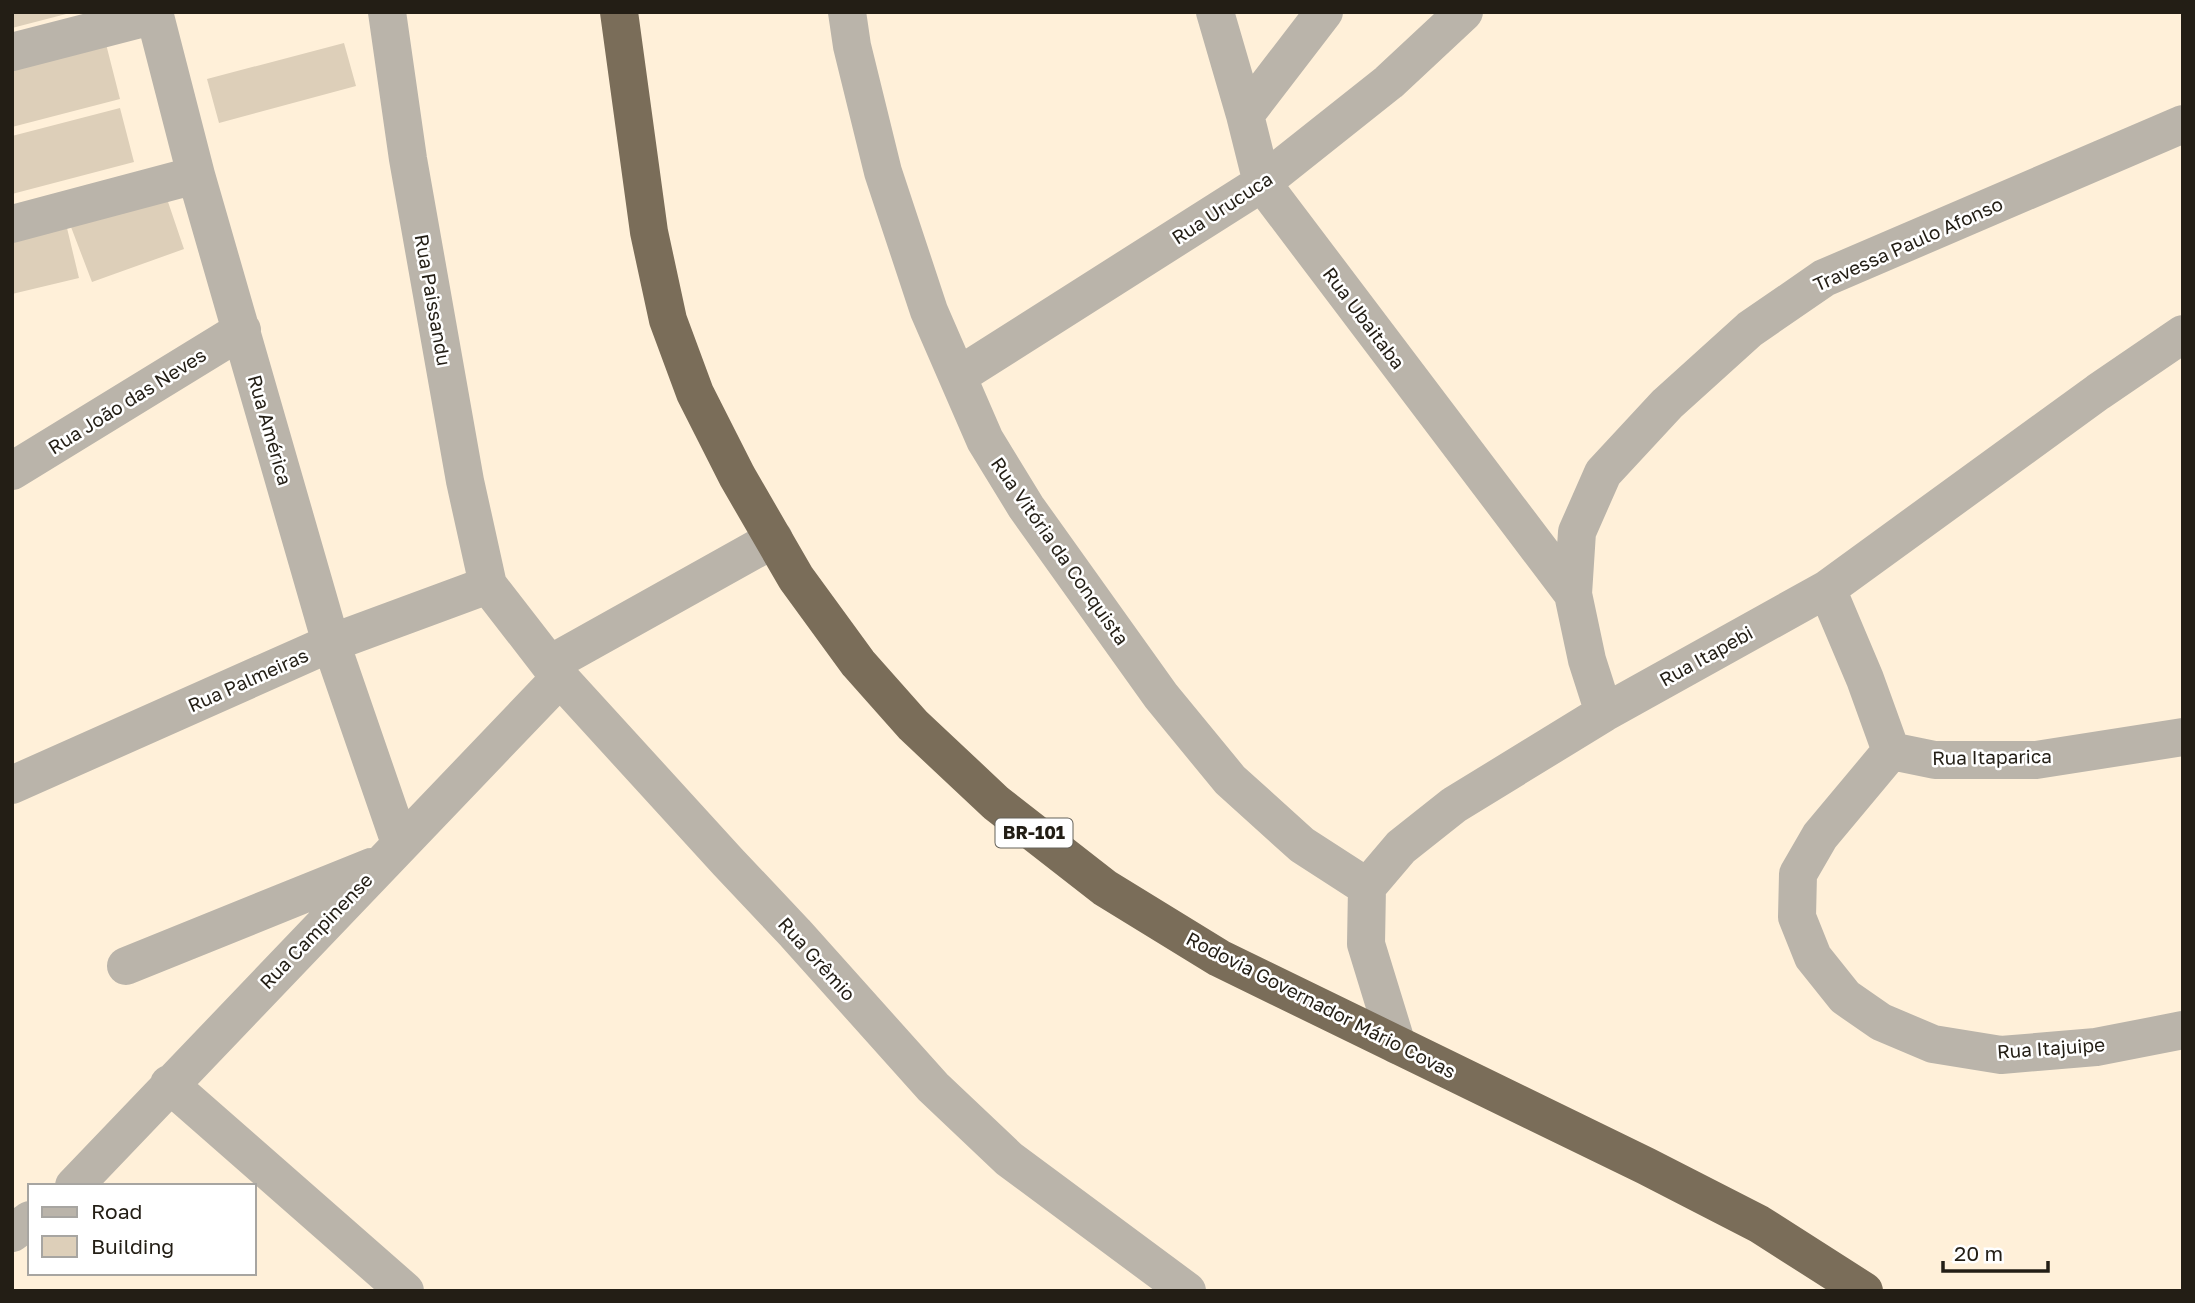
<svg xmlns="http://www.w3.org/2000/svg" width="2195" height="1303" viewBox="0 0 2195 1303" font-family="'Golos Text',sans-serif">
	<rect width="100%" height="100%" fill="#fff0d9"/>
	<path fill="#ddcfb9" d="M12 12H70V13L12 28Z
		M344 43 356 86 219 123 207 79Z
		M106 44 120 99 12 127V69Z
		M120 108 134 162 12 194V136Z
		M165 193 184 249 92 282 71 227Z
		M67 228 79 278 12 294V242Z"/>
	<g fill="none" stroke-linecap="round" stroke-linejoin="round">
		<path stroke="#bab4aa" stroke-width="38" d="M154 12 196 175 331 643 400 843
			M387 12 408 159 465 481 488 585 560 678 728 862 795 933 933 1087 1009 1159 1187 1291
			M847 12 852 46 883 172 929 311 985 440 1026 507 1161 696 1230 780 1302 845 1367 887
			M1215 12 1245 115 1262 183 1573 594
			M12 52 155 15
			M1245 115 1324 12
			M12 224 196 175
			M958 376 1262 183 1389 82 1464 12
			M12 471 242 330
			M1827 589 1865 679 1891 751 1935 760H2036L2183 737
			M550 664 774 539
			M1604 713 1587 660 1573 594 1577 532 1603 473 1667 404 1750 329 1824 278 2183 124
			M1891 751 1820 836 1798 874 1797 917 1813 957 1845 997 1881 1022 1933 1044 2001 1055 2096 1047 2183 1030
			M12 785 331 643 488 585
			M126 966 371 867
			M1397 1045 1366 944 1367 887 1401 847 1454 805 1604 713 1827 589 2098 392 2183 334
			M169 1084 405 1291
			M74 1186 560 678
			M12 1233 30 1220"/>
		<path stroke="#7a6d59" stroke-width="38" d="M619 12 649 232 668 320 695 393 737 476 796 578 858 663 913 725 996 803 1105 888 1219 958 1646 1166 1759 1224 1864 1291"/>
	</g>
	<g text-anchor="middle" stroke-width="5" stroke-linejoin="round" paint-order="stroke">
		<rect fill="#fff" stroke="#65625b" stroke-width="2" x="995.5" y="818.5" width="77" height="29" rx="5"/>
		<g font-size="18" font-weight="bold" fill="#231e15">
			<text x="1034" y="839">BR-101</text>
		</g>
		<g font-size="19" fill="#231e15" stroke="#fff">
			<text transform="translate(1222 208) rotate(-33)" y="7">Rua Urucuca</text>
			<text transform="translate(1908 244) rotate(-24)" y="7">Travessa Paulo Afonso</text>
			<text transform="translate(433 300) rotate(80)" y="7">Rua Paissandu</text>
			<text transform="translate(1364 318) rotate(53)" y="7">Rua Ubaitaba</text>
			<text transform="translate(127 401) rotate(-32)" y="7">Rua João das Neves</text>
			<text transform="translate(270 430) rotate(74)" y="7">Rua América</text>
			<text transform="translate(1060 551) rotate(55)" y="7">Rua Vitória da Conquista</text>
			<text transform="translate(1706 656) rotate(-29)" y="7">Rua Itapebi</text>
			<text transform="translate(248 680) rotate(-24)" y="7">Rua Palmeiras</text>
			<text transform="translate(1992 757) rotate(-1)" y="7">Rua Itaparica</text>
			<text transform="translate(316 931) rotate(-46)" y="7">Rua Campinense</text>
			<text transform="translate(817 959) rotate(48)" y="7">Rua Grêmio</text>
			<text transform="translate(1321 1005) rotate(27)" y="7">Rodovia Governador Mário Covas</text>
			<text transform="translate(2051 1048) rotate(-4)" y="7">Rua Itajuipe</text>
		</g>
	</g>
	<rect width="2195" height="1303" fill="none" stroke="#231e15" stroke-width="28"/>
	<rect x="28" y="1184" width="228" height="91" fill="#ffffff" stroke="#a7a5a1" stroke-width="2"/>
	<rect x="42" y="1207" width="35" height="10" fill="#bab4aa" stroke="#a7a5a1" stroke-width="2"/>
	<text x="91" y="1219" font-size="21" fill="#231e15">Road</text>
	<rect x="42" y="1236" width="35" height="21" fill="#ddcfb9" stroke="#a7a5a1" stroke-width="2"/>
	<text x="91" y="1254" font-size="21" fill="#231e15">Building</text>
	<path d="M1943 1261v10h105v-10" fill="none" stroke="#231e15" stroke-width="3.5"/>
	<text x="1954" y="1261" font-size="21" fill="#231e15" stroke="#ffffff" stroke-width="5" paint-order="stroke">20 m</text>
</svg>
